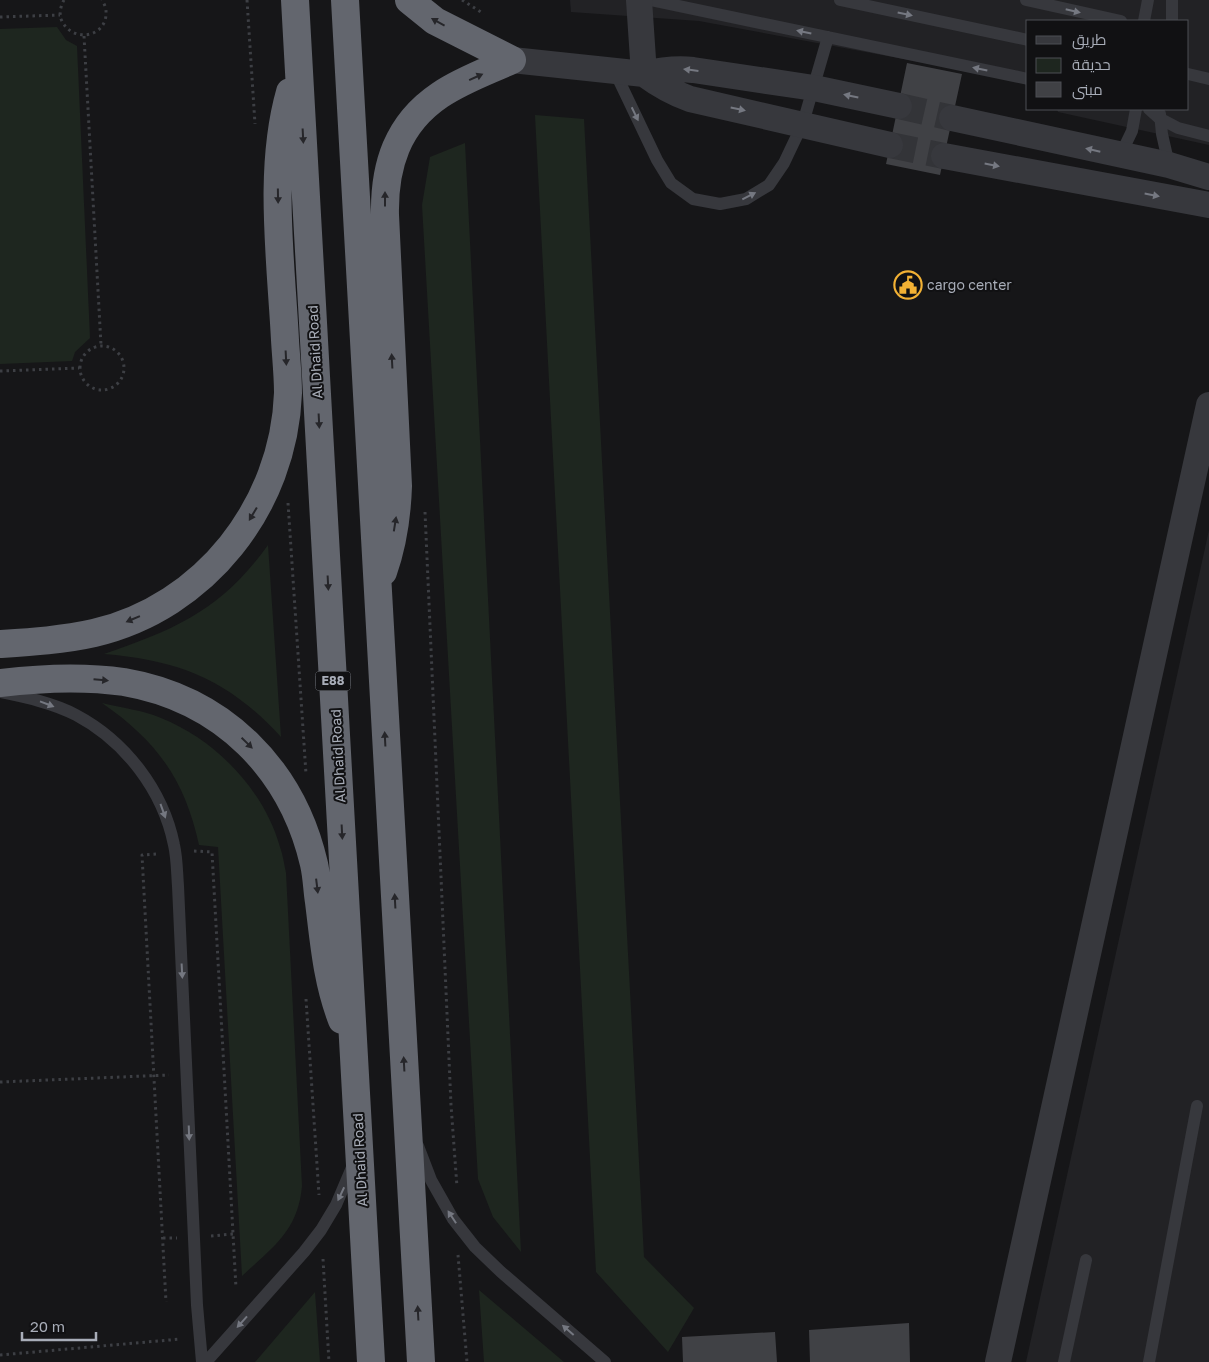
<svg xmlns="http://www.w3.org/2000/svg" width="1209" height="1362" viewBox="0 0 1209 1362" font-family="'Golos Text',Cairo,sans-serif">
	<rect width="100%" height="100%" fill="#161618"/>
	<path fill="#222225" d="M570 0H1209V145L1058 112 1057 109H1188V21H1028V82L699 21 571 12Z
		M1209 530V1362H1026Z"/>
	<path fill="#1e261f" d="M57 27 66 40 77 46 90 338 75 352 72 361 0 364V29Z
		M535 115 584 119 644 1257 694 1308 668 1352 596 1272Z
		M465 143 521 1252 493 1217 478 1179 422 205 430 157Z
		M268 545 281 737C230 681 180 660 104 654 177 629 222 609 268 545Z
		M102 703C121 708 143 710 161 718 216 740 264 790 280 847 283 855 284 864 286 873L302 1186C298 1231 273 1247 242 1276L218 847 199 845C185 780 157 741 102 703Z
		M479 1290 564 1362H484Z
		M315 1292 320 1362H255L256 1361Z"/>
	<path fill="#404145" d="M907 63 962 74 940 175 886 164Z
		M909 1323 910 1362H810L809 1330Z
		M775 1332 777 1362H683L682 1337Z"/>
	<g fill="none" stroke-linecap="round" stroke-linejoin="round">
		<path stroke="#333438" stroke-width="26" stroke-dasharray="26 13" stroke-linecap="butt" d="M899 106 952 118
			M890 145 944 156"/>
		<path stroke="#3d3f44" stroke-width="3" stroke-dasharray="2.5 4" stroke-linecap="butt" d="M64 0C61 5 59 13 61 19 71 44 108 38 106 11 106 8 104 3 102 0
			M247 0 255 124
			M462 0 484 14
			M0 17 60 15
			M84 36 101 345
			M80 368a22 22 0 1 1 44 0a22 22 0 1 1-44 0Z
			M0 371 79 368
			M288 503 306 774
			M425 512 451 1105 457 1187
			M194 851 212 852 236 1288
			M156 854 142 855 166 1302
			M306 999 319 1195
			M0 1082 169 1075
			M211 1236 233 1234
			M163 1238H177
			M458 1255 467 1362
			M323 1259 329 1362
			M0 1355 181 1339"/>
		<path stroke="#37383d" stroke-width="12" d="M650 0 1028 79
			M840 0 1028 40
			M1026 0 1121 21
			M1144 21 1148 0
			M1172 21V0
			M614 70 657 160 671 183 693 199 720 204 746 199 769 185 784 163 803 123 828 37
			M1188 74 1209 79
			M1149 109 1159 118 1178 128 1209 136
			M1160 114 1162 134 1169 165
			M1120 156 1132 131 1136 109
			M0 692C25 697 53 703 76 715 125 741 163 790 174 845 177 858 177 873 178 886L197 1305 202 1362
			M418 1146 431 1180 453 1219 475 1247 501 1272 605 1362
			M206 1362 304 1252 321 1230 336 1205 353 1165
			M1064 1362 1086 1260
			M1149 1362 1197 1106"/>
		<path stroke="#37383d" stroke-width="26" d="M639 0 644 74C659 85 673 93 690 99L890 145
			M512 60 644 74C661 70 676 68 693 70L814 88 899 106
			M952 118 1169 165 1209 177
			M944 156 1209 205
			M998 1362 1209 405"/>
		<path stroke="#63666e" stroke-width="28" d="M295 0 371 1362
			M345 0 421 1362
			M409 0 435 21 512 60
			M383 572C393 544 397 516 398 486L385 215C384 166 397 124 440 95 462 80 488 71 512 60
			M0 644C31 642 63 640 94 633 205 607 284 506 288 393 288 375 286 357 285 340 281 261 268 169 290 92
			M0 683C41 678 83 676 124 682 223 699 292 769 314 864 317 877 317 890 319 902 324 942 327 982 342 1020"/>
	</g>
	<defs><path id="oneway-solid" d="M-6-.8H1V-3.2L6.5 0L1 3.2V.8H-6Z" transform="scale(1.25)"/></defs>
	<g fill="#757881">
		<use href="#oneway-solid" transform="translate(1073 11) rotate(13)"/>
		<use href="#oneway-solid" transform="translate(905 14) rotate(12)"/>
		<use href="#oneway-solid" transform="translate(804 32) rotate(-168)"/>
		<use href="#oneway-solid" transform="translate(980 69) rotate(-168)"/>
		<use href="#oneway-solid" transform="translate(691 70) rotate(-173)"/>
		<use href="#oneway-solid" transform="translate(851 96) rotate(-168)"/>
		<use href="#oneway-solid" transform="translate(738 109) rotate(12)"/>
		<use href="#oneway-solid" transform="translate(635 114) rotate(64)"/>
		<use href="#oneway-solid" transform="translate(1093 150) rotate(-167)"/>
		<use href="#oneway-solid" transform="translate(992 165) rotate(11)"/>
		<use href="#oneway-solid" transform="translate(1152 195) rotate(11)"/>
		<use href="#oneway-solid" transform="translate(749 196) rotate(-27)"/>
		<use href="#oneway-solid" transform="translate(47 704) rotate(21)"/>
		<use href="#oneway-solid" transform="translate(163 811) rotate(70)"/>
		<use href="#oneway-solid" transform="translate(182 971) rotate(87)"/>
		<use href="#oneway-solid" transform="translate(189 1133) rotate(88)"/>
		<use href="#oneway-solid" transform="translate(341 1194) rotate(115)"/>
		<use href="#oneway-solid" transform="translate(452 1217) rotate(-123)"/>
		<use href="#oneway-solid" transform="translate(242 1322) rotate(132)"/>
		<use href="#oneway-solid" transform="translate(568 1330) rotate(-139)"/>
	</g>
	<g fill="#26262a">
		<use href="#oneway-solid" transform="translate(438 22) rotate(-151)"/>
		<use href="#oneway-solid" transform="translate(476 77) rotate(-24)"/>
		<use href="#oneway-solid" transform="translate(303 136) rotate(87)"/>
		<use href="#oneway-solid" transform="translate(278 196) rotate(89)"/>
		<use href="#oneway-solid" transform="translate(385 199) rotate(-90)"/>
		<use href="#oneway-solid" transform="translate(286 358) rotate(87)"/>
		<use href="#oneway-solid" transform="translate(392 361) rotate(-93)"/>
		<use href="#oneway-solid" transform="translate(319 421) rotate(87)"/>
		<use href="#oneway-solid" transform="translate(253 514) rotate(121)"/>
		<use href="#oneway-solid" transform="translate(395 524) rotate(-81)"/>
		<use href="#oneway-solid" transform="translate(328 583) rotate(87)"/>
		<use href="#oneway-solid" transform="translate(133 619) rotate(157)"/>
		<use href="#oneway-solid" transform="translate(101 680) rotate(5)"/>
		<use href="#oneway-solid" transform="translate(385 739) rotate(-93)"/>
		<use href="#oneway-solid" transform="translate(247 743) rotate(44)"/>
		<use href="#oneway-solid" transform="translate(342 832) rotate(87)"/>
		<use href="#oneway-solid" transform="translate(317 886) rotate(83)"/>
		<use href="#oneway-solid" transform="translate(395 901) rotate(-93)"/>
		<use href="#oneway-solid" transform="translate(404 1064) rotate(-93)"/>
		<use href="#oneway-solid" transform="translate(418 1313) rotate(-93)"/>
	</g>
	<defs>
		<g id="civic-ring" transform="scale(1.4375)"><circle r="9.5" fill="#111113" stroke="#f2b134" stroke-width="1.5"/><path d="M-.6-6.5H3V-4.5H.6V-3L4-1V1h2V6H-6V1h2V-1L-.6-3ZM-1.2 2.5V6h2.4V2.5Z" fill="#f2b134"/></g>
	</defs>
	<g fill-rule="evenodd">
		<use href="#civic-ring" x="908" y="285"/>
	</g>
	<g text-anchor="middle" stroke-width="4" stroke-linejoin="round" paint-order="stroke">
		<rect fill="#111113" stroke="#7b7e86" stroke-width="1" x="315.5" y="671.5" width="35" height="19" rx="4"/>
		<g font-size="12" font-weight="bold" fill="#a8adb8">
			<text x="333" y="685">E88</text>
		</g>
		<g font-size="14" fill="#a8adb8" stroke="#111113" text-anchor="start">
			<text x="927" y="290">cargo center</text>
		</g>
		<g font-size="14" fill="#a8adb8" stroke="#111113">
			<text transform="translate(315 352) rotate(-93)" y="5">Al Dhaid Road</text>
			<text transform="translate(338 756) rotate(-93)" y="5">Al Dhaid Road</text>
			<text transform="translate(360 1160) rotate(-93)" y="5">Al Dhaid Road</text>
		</g>
	</g>
	<rect x="1026" y="20" width="162" height="90" fill="#111113" stroke="#4d4f55"/>
	<rect x="1036" y="36" width="25" height="8" fill="#37383d" stroke="#4d4f55"/>
	<text x="1072" y="45" font-size="15" fill="#a8adb8">طريق</text>
	<rect x="1036" y="58" width="25" height="15" fill="#1e261f" stroke="#4d4f55"/>
	<text x="1072" y="70" font-size="15" fill="#a8adb8">حديقة</text>
	<rect x="1036" y="82" width="25" height="15" fill="#404145" stroke="#4d4f55"/>
	<text x="1072" y="95" font-size="15" fill="#a8adb8">مبنى</text>
	<path d="M22 1332v8h74v-8" fill="none" stroke="#a8adb8" stroke-width="2.5"/>
	<text x="30" y="1332" font-size="15" fill="#a8adb8" stroke="#111113" stroke-width="4" paint-order="stroke">20 m</text>
</svg>
